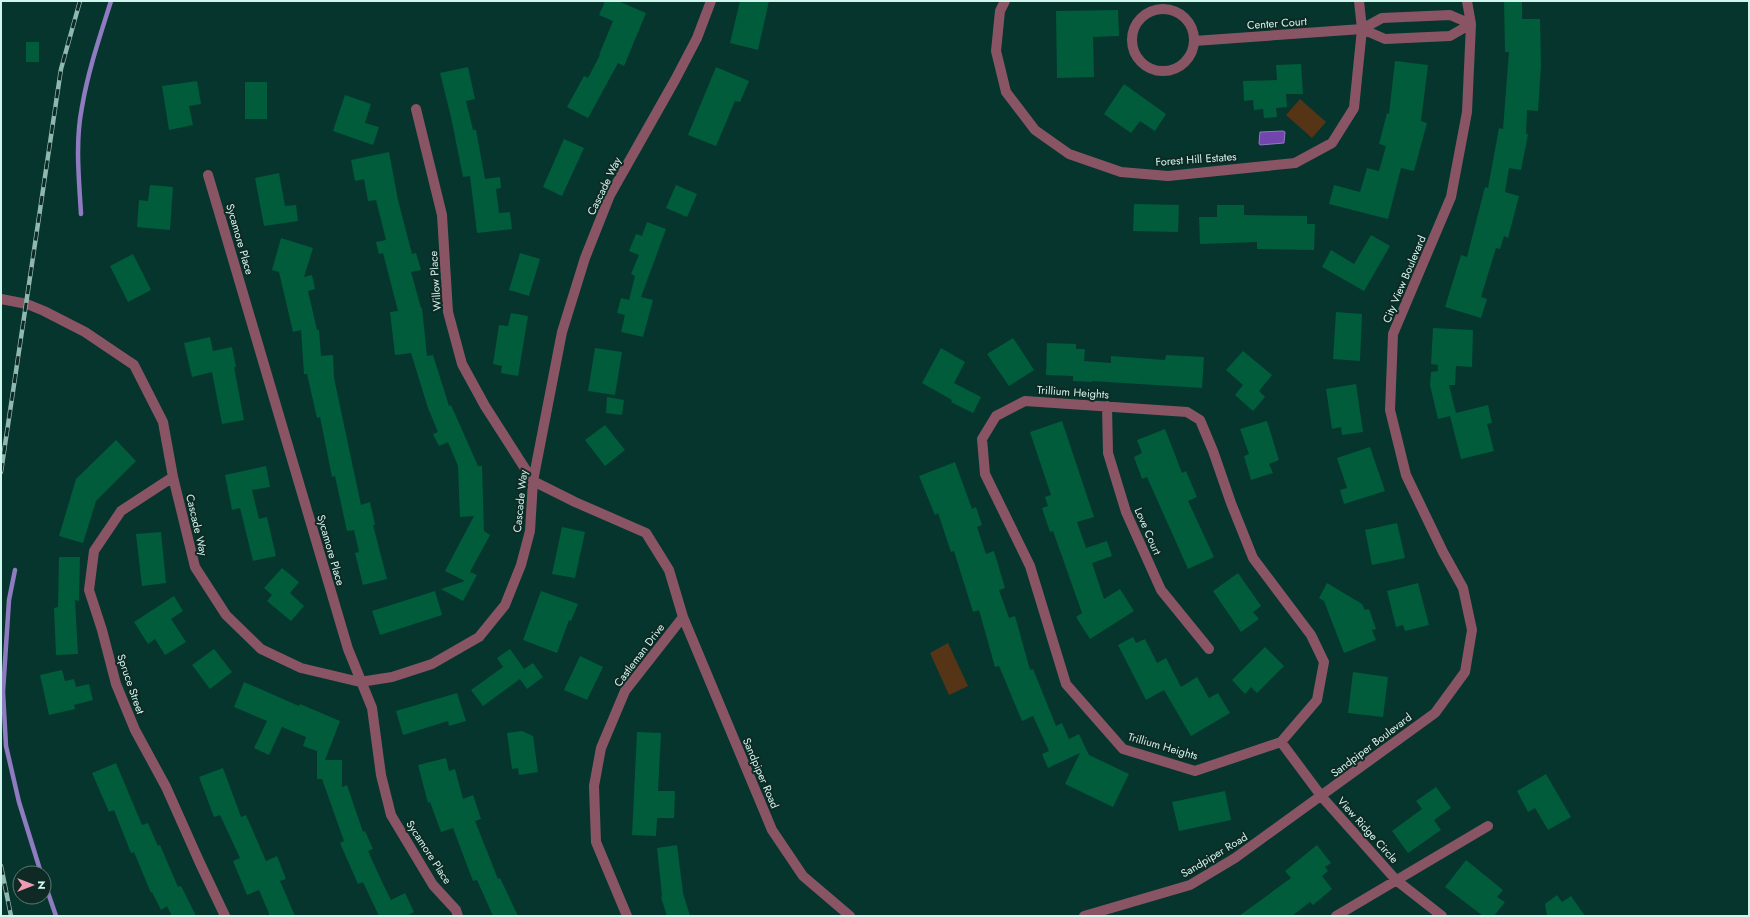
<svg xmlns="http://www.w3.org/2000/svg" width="1750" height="917" viewBox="0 0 1750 917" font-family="Jost,sans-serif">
	<rect width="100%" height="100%" fill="#06352e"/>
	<path fill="#563416" d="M1300 99 1326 122 1312 138 1286 115Z
		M948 643 968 686 949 695 930 653Z"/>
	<path fill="#7246ad" stroke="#8e7bc0" d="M1283 131 1285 132 1284 143 1260 145 1259 143 1260 132Z"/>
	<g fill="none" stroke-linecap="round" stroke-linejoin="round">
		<path stroke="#8e7bc0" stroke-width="4.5" d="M81 214C79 179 75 142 82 107 88 71 100 36 111 1
			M15 570 9 600 3 692 6 746 19 802 41 873
			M44 881 56 916"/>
	</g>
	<path fill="#005c3a" d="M605 1H618L646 13 624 66 618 63 588 118 567 107 584 76 588 78 600 55H599L613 21 599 15Z
		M740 1H769L758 50 730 43Z
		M1504 1H1522V19H1540L1541 66 1538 111 1527 110 1526 134H1528L1521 170 1509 168 1505 192 1519 196 1508 238 1504 236 1500 249 1496 248 1481 297 1487 299 1481 318 1445 307 1461 255 1467 257 1485 187 1488 188 1499 128 1503 129 1509 52H1505Z
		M1118 10 1119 36 1093 37 1094 77 1057 78 1056 11Z
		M26 42H39V62H26Z
		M1395 61 1428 65 1421 121 1427 123 1414 171 1401 168 1388 219 1329 204 1334 185 1360 192 1367 168 1379 171 1386 146 1379 144 1387 113 1389 114Z
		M1301 64 1303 94H1286L1287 107 1276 108 1277 117 1264 118 1263 109 1254 110 1253 100 1244 101 1243 81 1277 80 1276 65Z
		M468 67 475 99 466 101 473 130H476L485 179 500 177 501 188 496 189 499 213 510 212 512 229 477 233 470 176 463 177 451 117 440 73Z
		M716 67 749 81 740 102 735 101 716 146 688 135Z
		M197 81 201 104 189 106 193 125 169 130 162 86Z
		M245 82H267V119H245Z
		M1124 84 1166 114 1155 131 1140 121 1131 133 1104 114Z
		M345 95 371 104 365 123 379 127 373 145 333 131Z
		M564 139 584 148 562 196 543 187Z
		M389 152 398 200 412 254 416 253 421 270 411 272 421 308H422L427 356 433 355 449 406 451 405 478 466H482L484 531 490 535 470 572 477 575 463 601 441 589 465 581 445 571 474 516 460 517 458 466 448 442 439 446 433 434 438 432 428 408 411 353 395 355 390 312 398 311 383 253 379 254 376 242 386 240 376 200 368 201 364 179 355 181 351 160Z
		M279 173 285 206 296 205 298 221 264 226 255 178Z
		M150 185 173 187 170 230 137 227 139 200 148 201Z
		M676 185 697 194 687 217 666 208Z
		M1134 204 1179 205 1178 232 1133 231Z
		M1217 205H1244V215L1307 216V224H1315L1314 250 1257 249V242L1200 244 1199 217H1217Z
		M647 222 666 229 641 297 653 300 643 337 621 332 625 315 617 313 621 298 629 300 635 276 631 274 639 255 629 251 636 234 642 236Z
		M1371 235 1390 246 1364 291 1322 267 1331 250 1354 264Z
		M281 238 313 248 304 277 312 275 315 289 308 291 317 330H319L321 356 333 355 334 378 361 505 370 502 375 525H373L387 579 363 585 355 553 359 552 354 530 347 531 335 476 332 477 320 417 317 418 307 374H304L301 330 293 332 279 272 272 270Z
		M520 253 540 259 529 296 509 290Z
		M133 254 151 290 128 302 110 266Z
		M1336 312 1362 314 1360 361 1333 359Z
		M511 313 528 316 518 376 501 373 502 366 493 364 499 325 508 326Z
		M1433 328 1473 330 1472 367 1456 366 1455 385H1449L1456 413 1488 405 1492 423 1487 424 1494 451 1461 459 1450 416 1438 419 1430 385 1431 372 1438 371V365L1431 364Z
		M210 337 213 351 232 347 236 367H234L244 420 222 424 212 372 192 377 184 343Z
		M1013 338 1034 370 1009 386 987 354Z
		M1047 343 1076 344V349H1085L1084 361 1111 363V356L1165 360 1166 355 1204 357 1202 388 1092 381V382L1073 381V376L1046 375Z
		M595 348 622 352 615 395 588 391Z
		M941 348 965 362 954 383 981 397 973 413 951 402 952 400 922 383Z
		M1243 351 1272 375 1259 391 1265 397 1253 411 1235 395 1243 385 1226 370Z
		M1356 384 1363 432 1342 435 1341 427 1332 429 1326 389Z
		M607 397 624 400 622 415 606 413Z
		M1062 421 1094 517 1077 522 1086 548 1107 541 1112 556 1092 563 1104 599 1120 589 1134 611 1090 639 1076 617 1082 613 1053 531 1050 532 1042 508 1048 506 1045 497 1051 495 1030 432Z
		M1267 421 1279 460 1269 464 1273 473 1251 480 1244 456 1249 454 1240 429Z
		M605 425 625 450 605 466 585 440Z
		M1165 429 1182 473 1186 471 1197 497 1188 501 1214 557 1188 569 1147 477 1142 479 1134 457 1142 453 1137 440Z
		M116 440 136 461 96 501 83 543 59 536 76 479Z
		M1370 447 1385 491 1344 504 1340 490 1347 488 1337 458Z
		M955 462 972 509 976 507 982 525 977 527 986 554 994 551 1005 588 999 590 1009 618 1015 616 1030 670 1033 669 1056 726 1062 723 1069 739 1079 734 1089 755 1129 774 1113 807 1065 784 1080 753 1048 768 1042 754 1049 751 1033 716 1022 721 999 666 995 667 979 610 973 612 954 551 951 552 938 513 935 515 919 476Z
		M266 466 270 487 252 490 259 519 267 517 276 556 253 561 240 508 232 510 225 475Z
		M1397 523 1405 558 1372 565 1365 530Z
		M562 527 585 532 575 578 552 574Z
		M161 532 166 583 142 586 136 534Z
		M59 557H80L79 601 75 600 78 654 56 655 54 608 58 607Z
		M282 568 299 582 290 593 304 606 291 621 267 601 272 595 264 588Z
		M1238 573 1261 606 1253 612 1259 619 1241 632 1213 591Z
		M1327 583 1362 604 1365 610 1369 609 1376 629 1372 630 1376 640 1344 653 1324 601 1319 598Z
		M1418 583 1429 625 1405 631 1403 625 1396 627 1387 591Z
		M435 591 442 615 380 635 372 611Z
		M541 591 578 604 571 621 569 620 557 653 523 640Z
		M174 596 183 611 171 619 186 642 165 655 155 639 148 644 134 622Z
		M1133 637 1136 643 1145 639 1157 663 1166 658 1181 687 1197 677 1209 698 1218 693 1230 713 1191 736 1164 690 1146 700 1118 645Z
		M1265 647 1284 666 1257 693 1251 687 1245 694 1232 680Z
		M214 649 232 672 210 689 192 665Z
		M510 649 524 669 533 663 543 677 527 689 520 679 483 706 471 690 503 667 497 658Z
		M580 656 603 667 587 700 564 690Z
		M62 670 65 681 74 679 76 687 89 684 93 700 74 705 75 709 49 715 40 675Z
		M1353 672 1388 677 1383 717 1348 713Z
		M244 682 299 706 300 704 340 721 325 760H342V787L347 785 363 832 365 831 373 849 368 851 383 884 391 900 405 893 414 912 406 916H379L363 882 358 884 340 843 344 841 322 779H317V751L303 746 306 737 282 727 269 755 254 748 267 721 234 707Z
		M457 693 466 721 449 726 448 721 403 735 396 711Z
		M522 731 533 736 538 772 519 775 518 768 512 769 507 733Z
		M637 732 661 733 658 791H675L674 818H657L656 836 632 835Z
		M446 758 449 771 455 769 463 799 473 795 481 819 475 821 498 879 500 878 518 916H493L477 880 473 881 453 828 441 832 430 802 428 803 418 765Z
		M116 763 142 825 148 823 158 846 160 845 178 887 181 886 196 916H172L167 906 161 910 152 892 151 893 134 852 131 853 114 810 109 812 92 773Z
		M223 768 241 817 246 815 266 861 277 856 286 879 280 881 295 916H270L259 890 247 895 233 861 240 858 220 815 214 817 199 777Z
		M1546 774 1571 817 1548 830 1535 808 1528 812 1517 791Z
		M1436 787 1451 808 1434 820 1441 830 1408 853 1392 831 1422 809 1416 801Z
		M1225 791 1231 820 1179 831 1172 802Z
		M677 845 683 893 690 916H667L661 897 662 896 657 848Z
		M1317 845 1331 863 1325 867 1328 871 1322 876 1332 889 1313 905 1310 902 1292 916H1239L1291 878 1285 871Z
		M1466 860 1503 890 1497 897 1505 902 1494 916H1483L1445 887Z
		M1557 895 1562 902 1571 896 1585 916H1547L1545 904Z"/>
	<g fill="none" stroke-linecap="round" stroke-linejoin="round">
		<path stroke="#895565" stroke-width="10" d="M1005 1 1000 11 996 51 1006 92 1035 130 1069 154 1121 172 1168 176 1295 163 1332 143 1354 108 1362 29 1359 1
			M1132 40a31 31 0 1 1 62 0a31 31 0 1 1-62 0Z
			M1194 41 1362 29 1382 18 1450 15 1471 24 1450 36 1385 39 1362 29
			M416 109 442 215 448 312 462 364 485 406 533 481 575 502 646 533 669 570 683 617 625 691 601 748 594 786 596 842 627 916
			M208 175 348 649 372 708 381 775 391 815 433 885 456 910 458 916
			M1 299 27 304 44 311 85 332 134 365 163 422 173 477 195 567 226 615 261 649 301 668 360 682 392 677 432 664 479 637 505 605 521 565 530 531 533 481 562 332 585 258 610 195 675 80 697 38 711 1
			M1107 406 1108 453 1126 512 1161 590 1209 649
			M173 477 121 511 94 551 89 590 102 630 116 684 135 730 166 787 199 861 225 916
			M683 617 772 830 803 876 850 916
			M1281 742 1195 771 1123 749 1066 684 1030 566 985 474 982 439 996 416 1025 401 1187 412 1200 420 1213 451 1231 503 1253 558 1311 635 1324 662 1317 700 1281 742 1322 797 1396 880 1442 916
			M1084 916 1190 885 1235 858 1435 713 1465 672 1472 630 1463 588 1443 552 1406 475 1390 410 1393 334 1451 197 1467 112 1471 24 1467 1
			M1336 916 1488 826"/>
		<g stroke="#8eb8b0" stroke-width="4.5">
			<path id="rail" d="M1 472 61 69 80 1
				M1 866 11 916"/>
		</g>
		<use href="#rail" stroke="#0f2924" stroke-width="3" stroke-dasharray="9" stroke-linecap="butt"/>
	</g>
	<g text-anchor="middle" stroke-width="4" stroke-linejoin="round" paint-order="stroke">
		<g font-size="11" fill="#d0f7ee" stroke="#0f2924">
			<text transform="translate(1277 23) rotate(-4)" y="4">Center Court</text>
			<text transform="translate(1196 159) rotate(-4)" y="4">Forest Hill Estates</text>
			<text transform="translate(604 186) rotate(-64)" y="4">Cascade Way</text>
			<text transform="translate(240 239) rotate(74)" y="4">Sycamore Place</text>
			<text transform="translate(1404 279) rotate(-67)" y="4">City View Boulevard</text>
			<text transform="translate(435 281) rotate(-94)" y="4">Willow Place</text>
			<text transform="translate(1073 392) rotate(4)" y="4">Trillium Heights</text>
			<text transform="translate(520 501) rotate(-84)" y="4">Cascade Way</text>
			<text transform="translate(197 525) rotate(77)" y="4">Cascade Way</text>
			<text transform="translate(1148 531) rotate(66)" y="4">Love Court</text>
			<text transform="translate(331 550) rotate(74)" y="4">Sycamore Place</text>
			<text transform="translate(639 655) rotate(-53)" y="4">Castleman Drive</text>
			<text transform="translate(131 684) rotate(71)" y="4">Spruce Street</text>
			<text transform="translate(1371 745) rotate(-37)" y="4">Sandpiper Boulevard</text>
			<text transform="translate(1163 746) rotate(16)" y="4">Trillium Heights</text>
			<text transform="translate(761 773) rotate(67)" y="4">Sandpiper Road</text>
			<text transform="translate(1368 830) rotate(48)" y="4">View Ridge Circle</text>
			<text transform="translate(429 852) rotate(57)" y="4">Sycamore Place</text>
			<text transform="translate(1214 855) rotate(-31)" y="4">Sandpiper Road</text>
		</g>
	</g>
	<rect width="1750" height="917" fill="none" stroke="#d0f7ee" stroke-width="4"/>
	<g transform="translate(32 885) rotate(90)"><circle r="19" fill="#0f2924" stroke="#5c7b75"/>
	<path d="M0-3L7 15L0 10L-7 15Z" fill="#f09ab4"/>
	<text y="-6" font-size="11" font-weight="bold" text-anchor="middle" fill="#d0f7ee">N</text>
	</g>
</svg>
